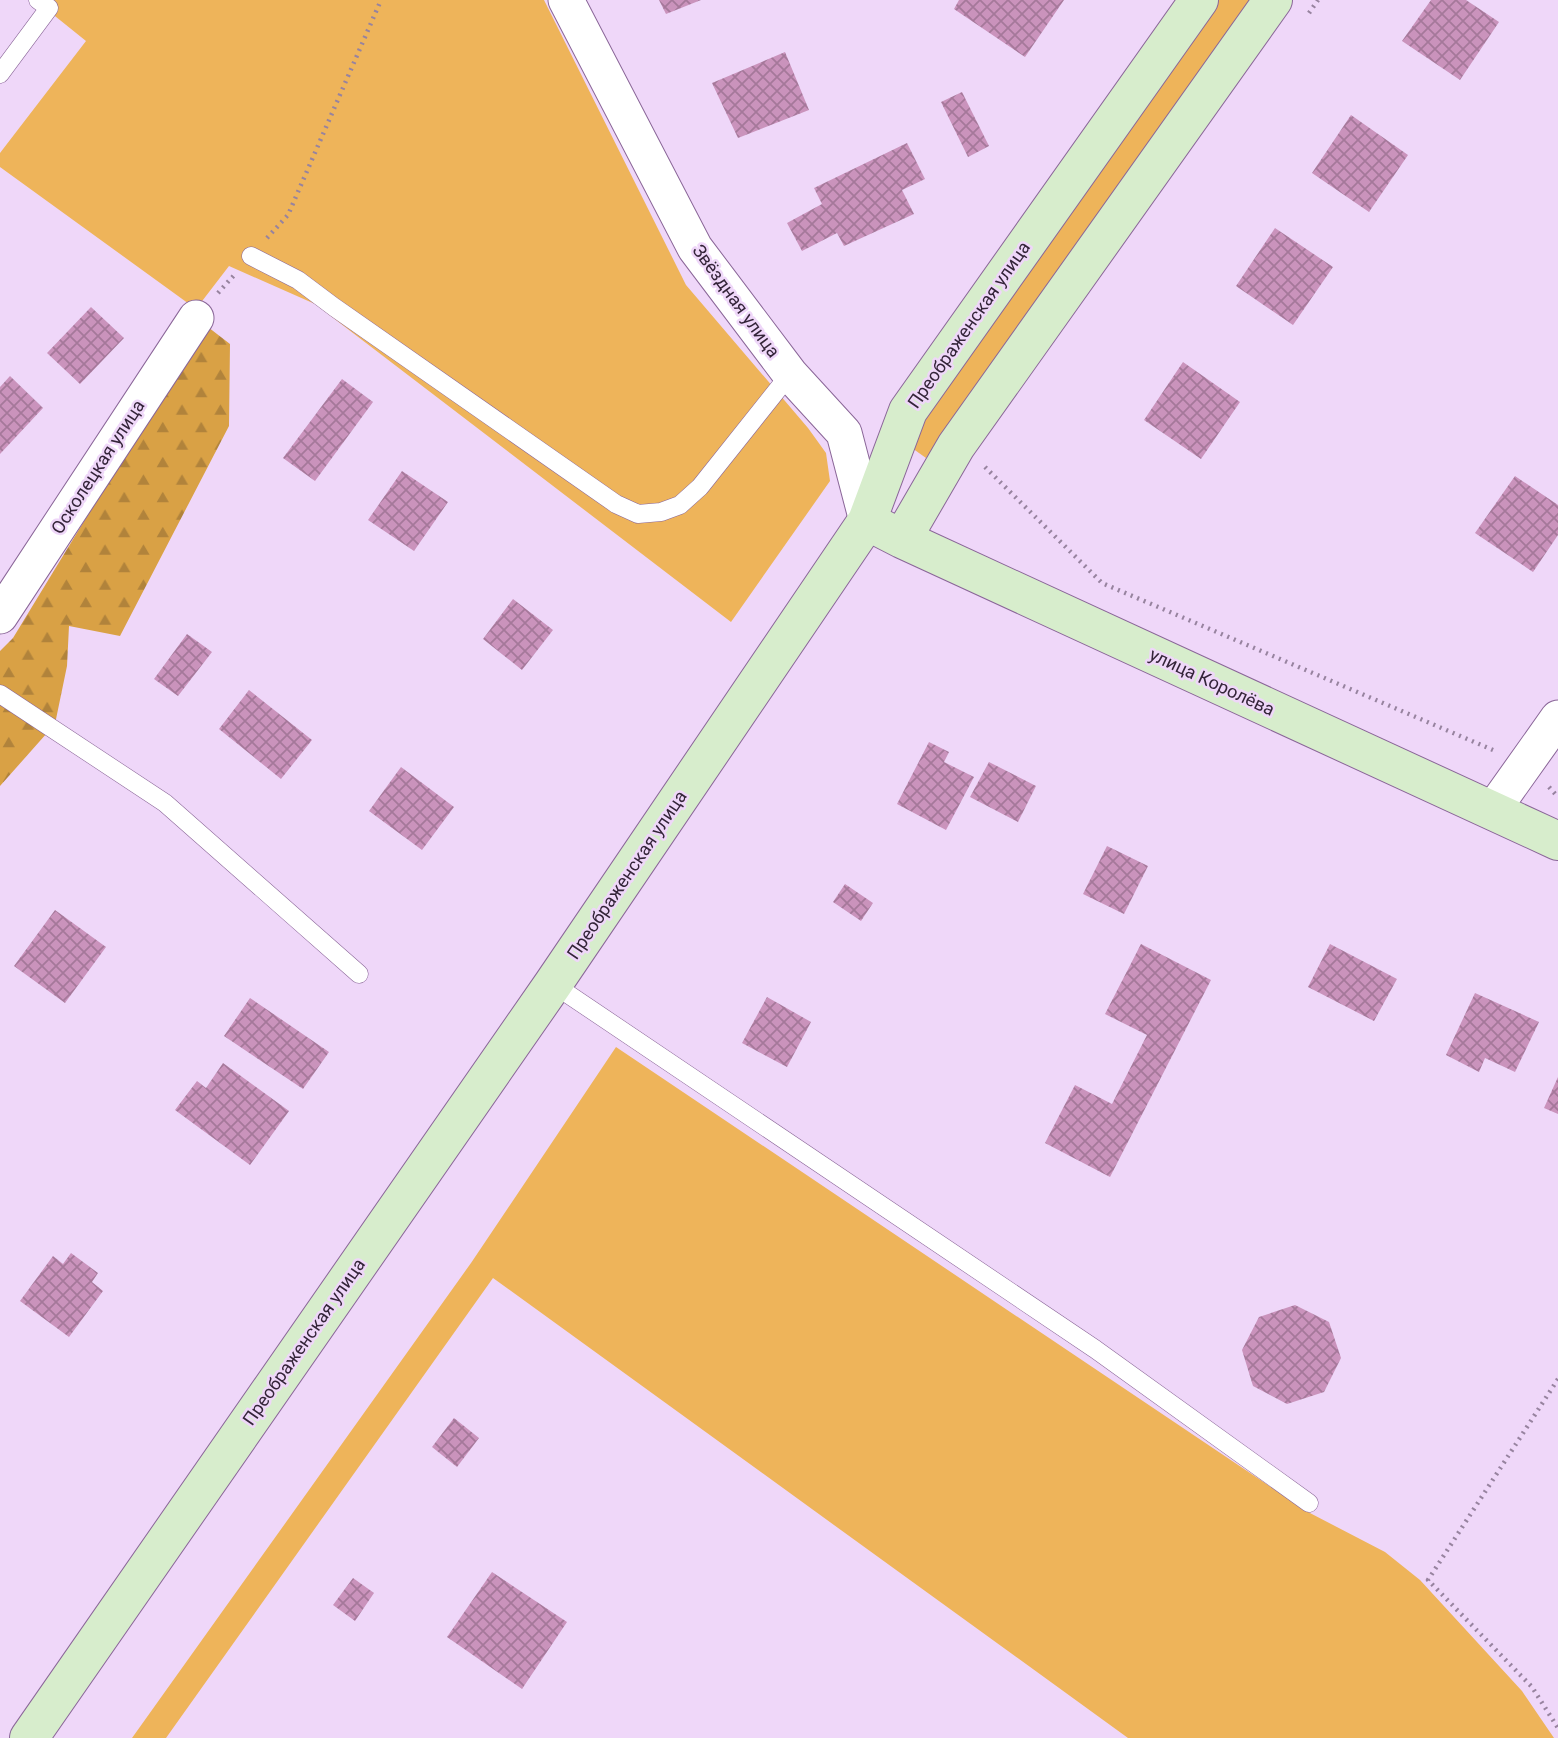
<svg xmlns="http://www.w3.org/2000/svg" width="1558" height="1738" viewBox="0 0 1558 1738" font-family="Roboto,sans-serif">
	<defs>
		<pattern id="forest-firs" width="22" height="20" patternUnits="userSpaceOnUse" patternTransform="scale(1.75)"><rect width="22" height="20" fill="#d9a145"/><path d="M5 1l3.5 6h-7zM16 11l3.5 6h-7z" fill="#b1833b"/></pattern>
		<pattern id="building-cross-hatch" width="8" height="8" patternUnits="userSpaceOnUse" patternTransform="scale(1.75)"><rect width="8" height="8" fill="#ca93bc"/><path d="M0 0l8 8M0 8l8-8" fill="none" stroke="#a5789a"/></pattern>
	</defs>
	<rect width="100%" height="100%" fill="#efd7f9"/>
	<path fill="#eeb45a" d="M35 0H544L686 285 808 428 826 453 830 481 731 622 315 304 229 266 196 309 0 167V153L86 41Z
		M1219 0H1251L926 458 905 443Z
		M616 1047 1308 1512 1385 1552 1420 1580 1522 1691 1554 1738H1128L493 1278 166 1738H132L471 1263Z"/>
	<path fill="url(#forest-firs)" d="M204 324 230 344 229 426 120 636 69 626 67 666 55 724 0 786V651L13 638Z"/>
	<path fill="url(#building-cross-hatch)" d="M659 0H701L666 14Z
		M959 0H1064L1025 57 954 9Z
		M1431 0H1466L1499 22 1460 80 1402 41Z
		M785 52 809 110 738 138 712 83Z
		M962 92 989 146 968 157 941 102Z
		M1351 115 1408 155 1369 212 1312 173Z
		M907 143 925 179 902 190 914 214 844 246 837 233 802 251 787 223 822 204 814 188Z
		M1275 228 1333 267 1293 325 1236 286Z
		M91 307 124 338 80 384 47 353Z
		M1183 362 1240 402 1201 459 1144 420Z
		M10 376 43 408 0 454V387Z
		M342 379 373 402 315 481 283 458Z
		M402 471 448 502 414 551 368 520Z
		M1515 476 1558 505V535L1533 572 1475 533Z
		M513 599 553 630 522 670 483 639Z
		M187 634 212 652 178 696 154 679Z
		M249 690 312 740 281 779 219 729Z
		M929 742 949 752 944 762 974 777 946 830 897 804Z
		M989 762 1036 786 1018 822 970 797Z
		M401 767 454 807 422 850 369 811Z
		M1107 846 1148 866 1124 914 1083 894Z
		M845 884 873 903 861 921 833 902Z
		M55 910 106 947 65 1003 14 966Z
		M1141 944 1211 980 1110 1177 1045 1143 1075 1085 1112 1104 1147 1035 1105 1014Z
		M1330 944 1397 979 1374 1021 1308 987Z
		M1475 993 1539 1022 1515 1072 1485 1058 1479 1072 1446 1055Z
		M767 997 811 1022 787 1067 742 1043Z
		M250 998 329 1052 303 1089 224 1036Z
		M223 1063 289 1111 250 1165 175 1110 197 1081 206 1088Z
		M1558 1077V1114L1544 1108Z
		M71 1253 98 1273 92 1282 103 1291 69 1337 20 1301 53 1256 63 1264Z
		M1295 1305 1329 1322 1341 1358 1324 1392 1287 1404 1253 1386 1242 1350 1259 1317Z
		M454 1418 479 1438 457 1467 432 1447Z
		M492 1572 567 1622 522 1689 447 1637Z
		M353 1578 374 1593 355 1621 333 1605Z"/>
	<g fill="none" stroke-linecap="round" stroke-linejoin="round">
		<g stroke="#8a6698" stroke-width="19">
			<path id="lane" d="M0 74 49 8 38 0
				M251 256 298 280 334 307 616 504 638 514 661 512 680 505 700 487 790 374
				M0 694 165 803 359 974
				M553 984 1095 1349 1309 1503"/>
		</g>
		<g stroke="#8a6698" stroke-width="37">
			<path id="street" d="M566 0 695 248 790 374 844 433 867 521
				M0 616 196 318
				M1492 811 1558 718"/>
		</g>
		<g stroke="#8a6698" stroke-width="40">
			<path id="secondary" d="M867 521 902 539 1558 841
				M902 539 956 446 1273 0
				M29 1738 553 984 867 521 908 411 1199 0"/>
		</g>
		<path stroke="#97839f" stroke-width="4.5" stroke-dasharray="2 5" stroke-linecap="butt" d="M1309 13 1318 0
			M267 238 288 215 381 0
			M218 293 236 273
			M985 467 1102 583 1493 750
			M1549 787 1558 797
			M1558 1379 1428 1580 1532 1687 1558 1728"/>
		<use href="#lane" stroke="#fff" stroke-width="18"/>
		<use href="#street" stroke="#fff" stroke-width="35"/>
		<use href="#secondary" stroke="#d7edcc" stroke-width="38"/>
	</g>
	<g text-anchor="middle" stroke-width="5" stroke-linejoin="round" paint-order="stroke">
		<g font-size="18" fill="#342439" stroke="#efd7f9">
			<text transform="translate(736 301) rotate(54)" y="6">Звёздная улица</text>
			<text transform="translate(969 325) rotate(-55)" y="6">Преображенская улица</text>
			<text transform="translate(98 467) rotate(-57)" y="6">Осколецкая улица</text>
			<text transform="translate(1212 682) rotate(25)" y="6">улица Королёва</text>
			<text transform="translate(627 875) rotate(-56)" y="6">Преображенская улица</text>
			<text transform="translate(304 1342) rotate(-55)" y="6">Преображенская улица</text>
		</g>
	</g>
</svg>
